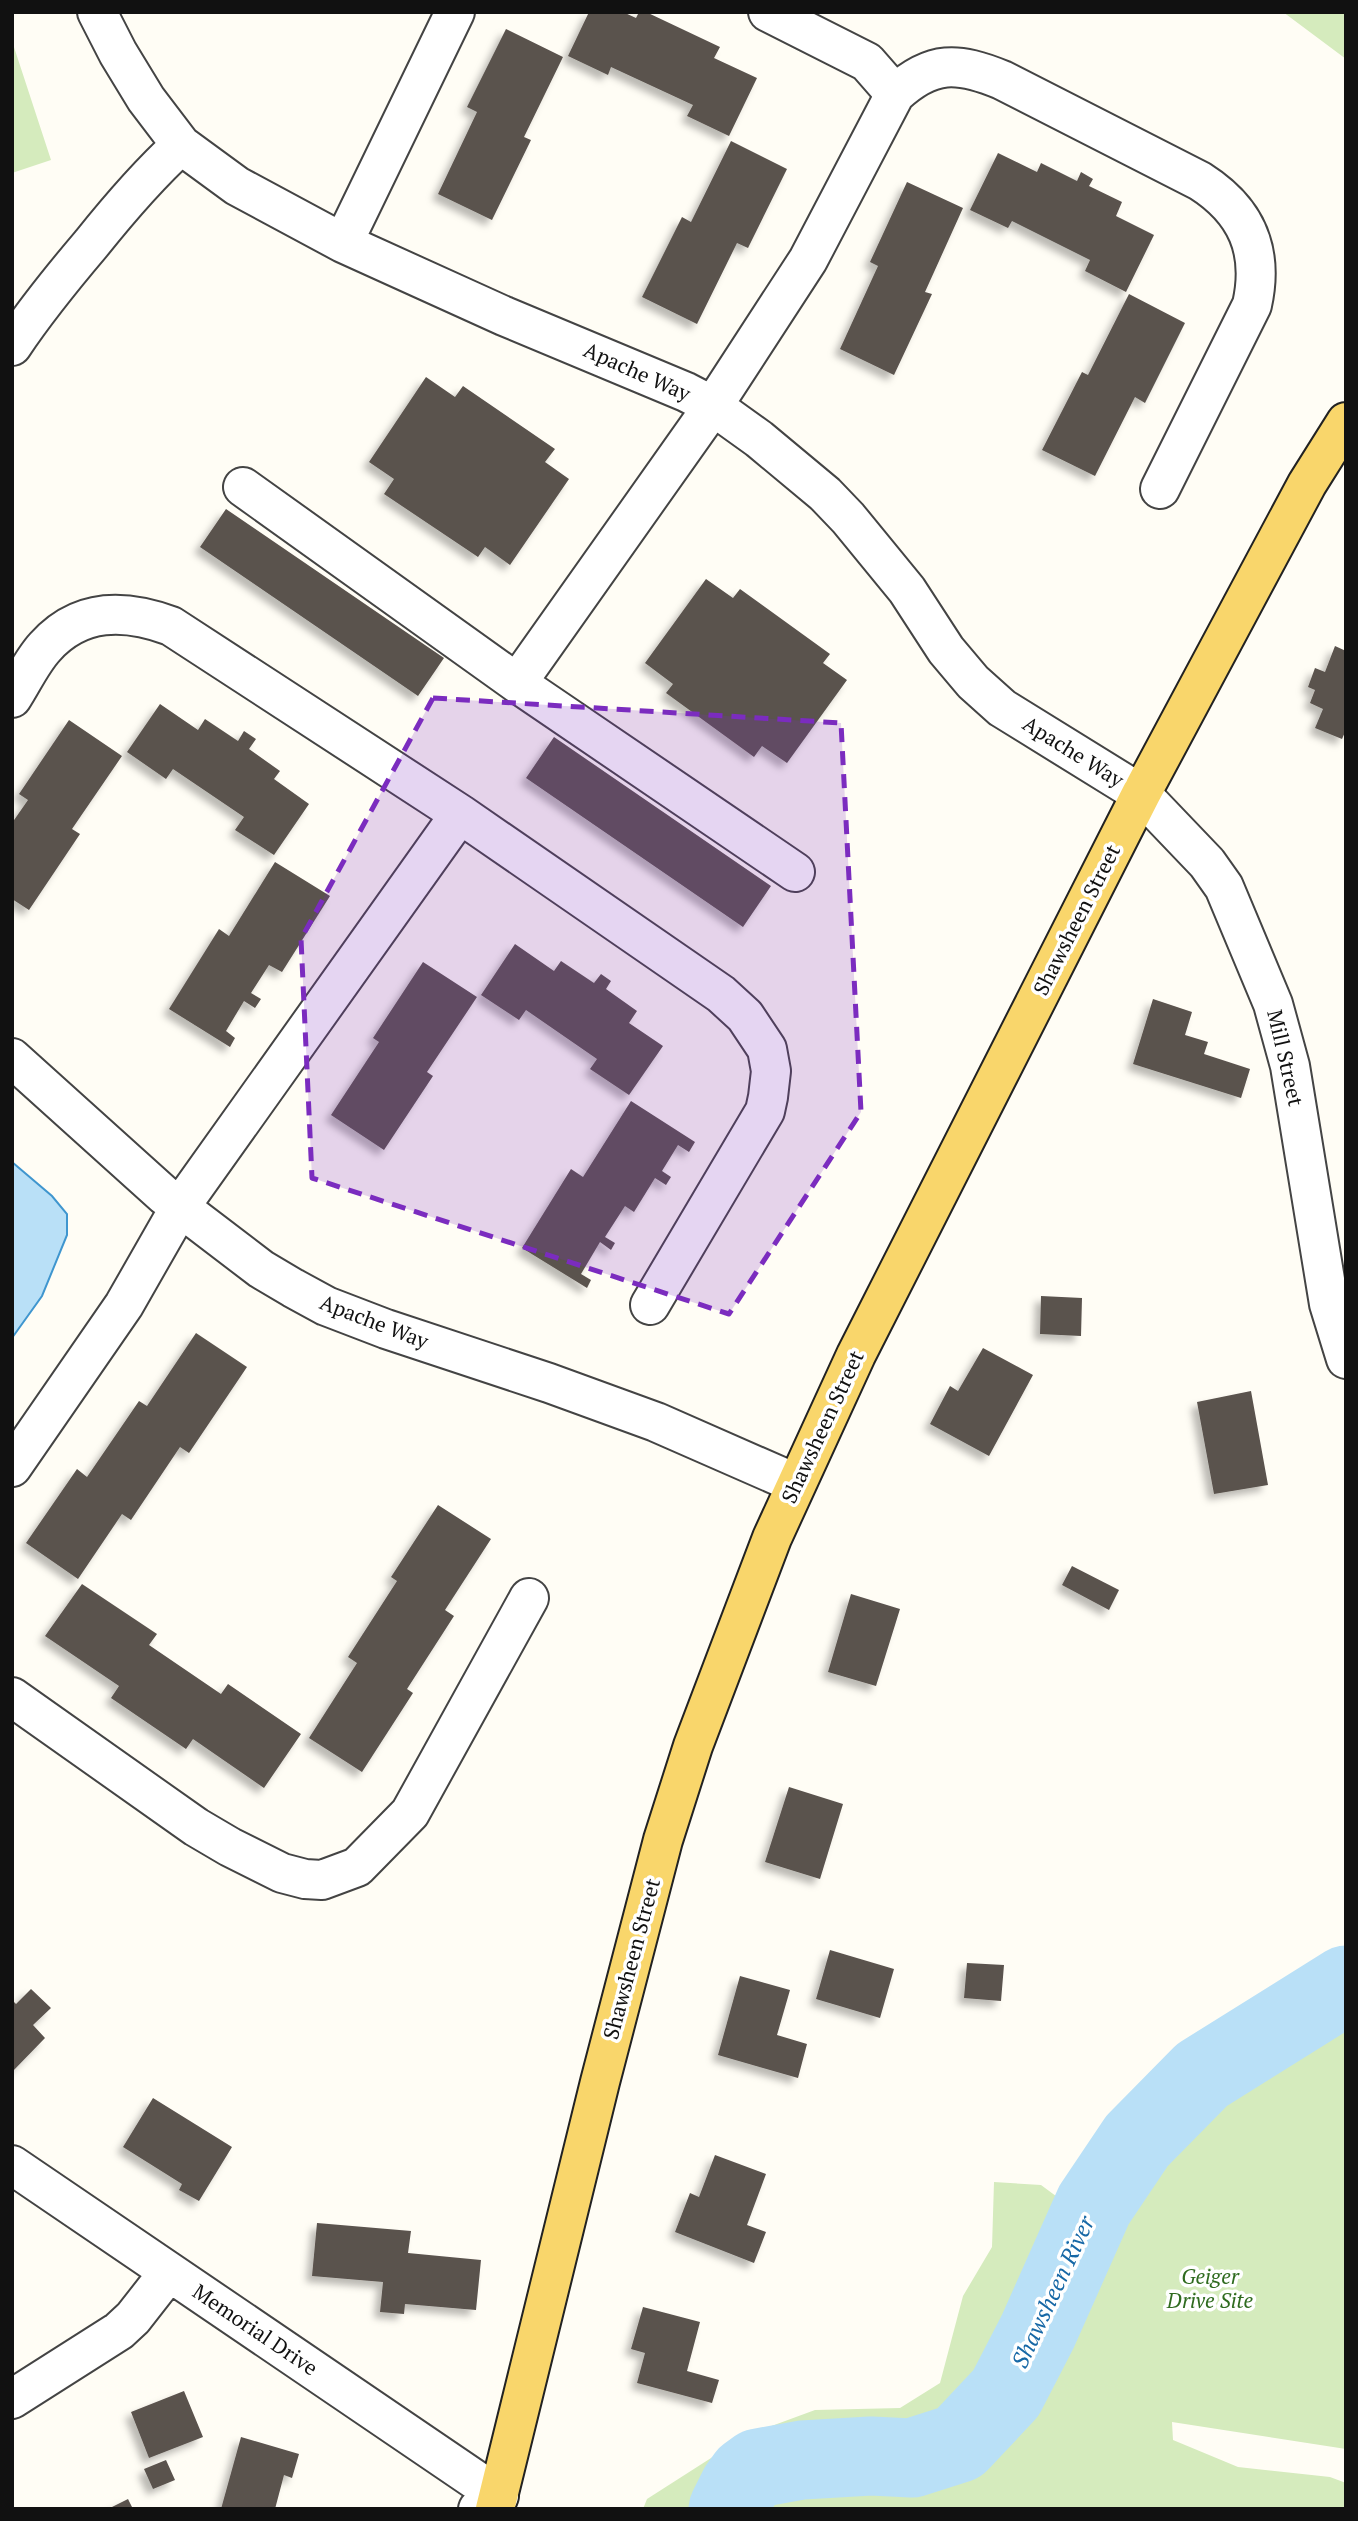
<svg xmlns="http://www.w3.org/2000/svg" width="1358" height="2521" viewBox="0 0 1358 2521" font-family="'PT Serif',serif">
	<defs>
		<filter id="shadow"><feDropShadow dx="-6" dy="6" stdDeviation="3.5" flood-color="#0004"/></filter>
	</defs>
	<rect width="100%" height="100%" fill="#fffdf5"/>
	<path fill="#d5ebbd" d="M1283 12H1346V59Z
		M12 41 51 160 12 173Z
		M1346 1992V2449L1172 2422 1173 2440 1238 2467 1330 2477 1346 2483V2509H643L647 2499 747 2435 815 2410 900 2408 940 2383 963 2296 992 2247 994 2182 1041 2185 1091 2222 1133 2163 1190 2099 1260 2039Z"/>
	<path fill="#b9e0f7" stroke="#3f96cf" stroke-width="2" d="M12 1162 52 1196 67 1214V1235L42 1296 12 1338Z"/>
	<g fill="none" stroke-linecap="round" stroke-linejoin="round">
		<path stroke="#b9e0f7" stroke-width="79" d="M728 2509 739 2487 747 2476 758 2468 802 2460 871 2456 912 2458 959 2443 1006 2393 1038 2331 1094 2205 1137 2141 1202 2075 1346 1985"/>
	</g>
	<path fill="#5a524d" filter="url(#shadow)" d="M589 12H623L636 18 639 12H646L720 47 714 58 757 78 729 136 687 116 693 105 611 67 608 75 568 56Z
		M506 29 563 57 524 137 531 140 492 220 438 194 477 112 467 107Z
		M731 141 787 169 748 248 737 243 697 324 642 297 682 217 691 222Z
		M998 153 1037 172 1041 163 1077 181 1081 172 1093 179 1089 186 1122 202 1116 216 1154 235 1126 292 1085 271 1090 260 1012 221 1008 228 970 210Z
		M907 182 963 208 925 292 932 294 894 375 840 349 878 266 870 262Z
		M1129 294 1185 323 1145 403 1135 397 1095 476 1042 450 1082 372 1088 375Z
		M426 377 455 397 463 386 555 449 545 462 569 479 510 565 485 547 478 557 384 494 394 479 369 462Z
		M226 509 444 658 418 696 200 547Z
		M706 579 733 598 740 589 830 654 823 663 847 680 787 763 762 746 754 757 666 693 673 684 645 663Z
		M1335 646 1346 651V730L1342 739 1315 728 1323 709 1310 703 1315 690 1308 687 1315 668 1325 672Z
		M160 704 198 730 205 719 238 741 244 731 256 739 249 749 280 771 274 779 309 804 274 855 235 830 244 817 173 769 166 779 127 752Z
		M69 720 122 756 72 829 80 834 29 910 12 899V823L28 800 19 794Z
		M554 737 771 886 743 927 526 778Z
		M275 862 330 896 282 972 269 965 251 993 261 999 255 1008 244 1001 226 1031 235 1038 230 1047 169 1009 219 929 229 936Z
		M515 944 554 971 561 961 594 983 601 974 611 981 606 989 637 1011 629 1023 663 1046 629 1095 590 1069 597 1059 526 1010 519 1020 481 995Z
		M423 962 477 997 427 1072 433 1076 384 1150 331 1115 379 1042 373 1038Z
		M1153 999 1192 1012 1185 1035 1208 1042 1204 1054 1250 1069 1241 1098 1133 1064Z
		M631 1101 695 1142 689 1152 678 1145 662 1171 671 1177 666 1185 655 1178 634 1212 625 1206 605 1237 615 1243 611 1250 600 1242 581 1274 591 1280 587 1288 522 1248 571 1169 583 1177Z
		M1041 1296 1082 1298 1081 1336 1040 1334Z
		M196 1333 247 1367 189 1453 180 1447 131 1520 122 1514 78 1579 26 1543 77 1469 87 1477 139 1401 147 1406Z
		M983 1348 1033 1375 989 1456 930 1424 950 1386 958 1391Z
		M1251 1391 1268 1485 1214 1494 1197 1402Z
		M438 1505 491 1539 445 1610 454 1616 407 1689 413 1693 362 1772 309 1738 357 1663 348 1657 397 1581 391 1577Z
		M1072 1566 1119 1590 1109 1610 1062 1585Z
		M82 1584 157 1634 149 1645 221 1694 228 1684 301 1734 264 1788 193 1739 186 1749 111 1698 119 1686 45 1636Z
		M851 1594 900 1609 876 1686 828 1672Z
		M789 1787 843 1804 820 1879 765 1862Z
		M830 1950 894 1969 880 2018 816 1999Z
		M967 1963 1004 1965 1001 2001 964 1998Z
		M740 1976 790 1990 777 2035 807 2044 798 2078 718 2055Z
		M31 1989 51 2008 33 2025 45 2038 12 2072V2000L16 2004Z
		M153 2098 232 2147 199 2201 179 2190 182 2184 123 2147Z
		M715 2155 766 2174 747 2225 766 2232 754 2263 675 2232 690 2193 699 2197Z
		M317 2223 411 2231 408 2253 481 2260 476 2310 405 2304 404 2314 380 2312 383 2282 312 2276Z
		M643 2307 700 2322 687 2371 719 2380 712 2403 637 2383 645 2353 631 2349Z
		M184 2391 203 2437 149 2458 131 2412Z
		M241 2437 299 2454 292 2478 284 2475 275 2509H221Z
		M166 2460 175 2480 153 2489 144 2469Z
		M128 2499 133 2509H108Z"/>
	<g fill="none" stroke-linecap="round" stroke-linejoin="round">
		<g stroke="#444" stroke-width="42">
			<path id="minor" d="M97 12 118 53 146 99 181 145 237 186 343 243 504 316 686 392 713 406 759 439 825 494 848 518 907 590 946 650 973 682 1002 708 1141 794 1207 863 1224 887 1273 1004 1290 1066 1329 1304 1346 1359
				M768 12 867 62 895 94C932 60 958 62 1002 80L1200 181C1247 211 1264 251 1252 305L1160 489
				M343 243 455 12
				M12 346C36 310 63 277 91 244 119 209 148 175 181 145
				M243 487 517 683 795 872
				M517 683 713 406 808 260 895 94
				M12 698C23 681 32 661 45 647 80 608 125 609 171 626L460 814 721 994 745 1016 767 1049 771 1071 768 1097 765 1111 650 1305
				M12 1058 164 1195 261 1269 293 1288 326 1306 386 1329 549 1383 656 1422 795 1483
				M12 1467 124 1305 180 1207 460 814
				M12 1697 196 1827 230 1847 282 1873 305 1879 322 1880 357 1867 410 1813 529 1598
				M12 2165 499 2496 478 2509
				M12 2399 119 2331 133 2318 169 2272"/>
		</g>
		<g stroke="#222" stroke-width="42">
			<path id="major" d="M495 2509 600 2082 663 1840 693 1746 772 1538 856 1355 1141 794 1307 484 1346 422"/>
		</g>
		<use href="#minor" stroke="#fff" stroke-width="38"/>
		<use href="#major" stroke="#f9d66b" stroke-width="38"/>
	</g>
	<path fill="#7b2cbf" fill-opacity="0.2" stroke="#7b2cbf" stroke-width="5" stroke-dasharray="14 9" stroke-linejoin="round" d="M433 698 841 723 861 1112 729 1314 312 1178 301 939Z"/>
	<g text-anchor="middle" stroke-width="7" stroke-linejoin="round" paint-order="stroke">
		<g font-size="21" fill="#111" stroke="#fff">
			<text transform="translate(637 372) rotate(24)" y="7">Apache Way</text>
			<text transform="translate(1073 752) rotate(32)" y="7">Apache Way</text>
			<text transform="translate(1077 920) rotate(-63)" y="7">Shawsheen Street</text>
			<text transform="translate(1285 1058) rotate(77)" y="7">Mill Street</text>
			<text transform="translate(374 1322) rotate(21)" y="7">Apache Way</text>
			<text transform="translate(823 1427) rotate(-65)" y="7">Shawsheen Street</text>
			<text transform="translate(632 1959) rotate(-75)" y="7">Shawsheen Street</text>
			<text transform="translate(255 2330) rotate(34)" y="7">Memorial Drive</text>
		</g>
		<g font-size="21" font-style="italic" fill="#2f6b1f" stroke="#fff">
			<text x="1210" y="2284">Geiger<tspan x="1210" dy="24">Drive Site</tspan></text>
		</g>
		<g font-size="23" font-style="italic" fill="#1768a6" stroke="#fff">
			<text transform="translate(1053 2292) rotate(-65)" y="8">Shawsheen River</text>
		</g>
	</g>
	<rect width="1358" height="2521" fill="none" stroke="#111111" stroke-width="28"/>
</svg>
